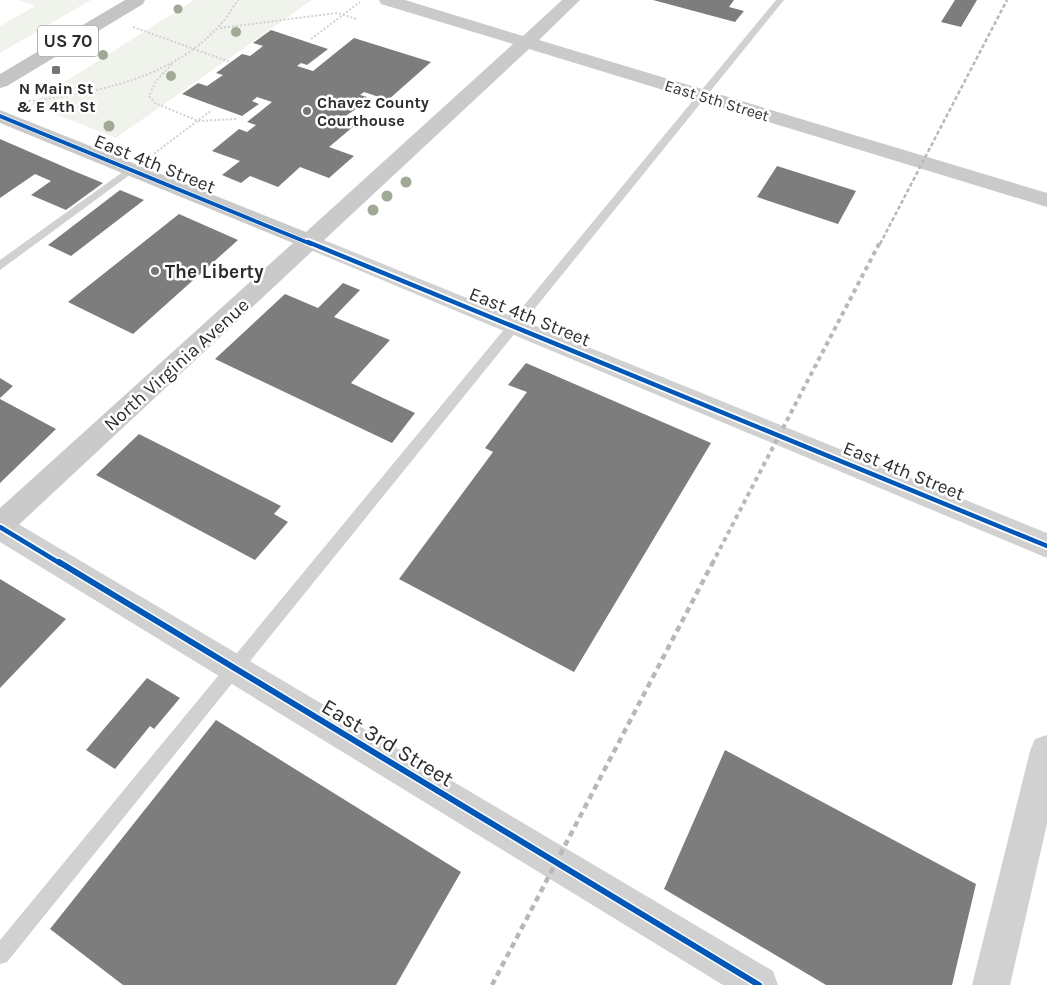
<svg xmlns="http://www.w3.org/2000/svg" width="1047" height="985" viewBox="0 0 1047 985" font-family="Karla,sans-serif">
	<rect width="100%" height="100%" fill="#fff"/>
	<path fill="#f0f3eb" d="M19 0H91L0 53V26L35 6Z
		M194 0H312L116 138 30 104Z"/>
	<path fill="#7d7d7d" d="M653 0H734L729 7 744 11 735 22Z
		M955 0H977L961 27 941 22Z
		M271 30 328 49 307 65 301 63 297 66 313 71 354 38 431 62 388 100 364 92 360 95 367 97 359 107 344 117 336 115 332 118 354 126 329 147 354 156 329 178 300 167 278 187 250 176 241 183 222 175 240 161 212 151 239 129 247 132 256 125 247 122 272 102 257 97 252 101 259 104 242 116 182 94 198 83 207 86 223 75 216 73 242 54 250 56 263 46 253 43Z
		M0 139 69 169 103 183 66 210 31 195 51 181 35 174 0 198Z
		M777 166 856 191 838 224 757 197Z
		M120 190 144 200 71 256 48 245Z
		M179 214 238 240 133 334 68 302Z
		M343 283 360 290 334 317 390 340 351 383 415 413 392 443 215 359 285 294 318 308Z
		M526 363 711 443 574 672 399 579 493 452 485 448 527 392 508 385Z
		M0 378 13 386 0 398Z
		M0 399 56 429 0 483Z
		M139 434 281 506 274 514 288 522 255 560 96 475Z
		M0 579 66 619 0 688Z
		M147 678 180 698 154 729 150 726 115 769 86 750Z
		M216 720 461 872 396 985H123L50 929Z
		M725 750 976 884 952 985H826L664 889Z"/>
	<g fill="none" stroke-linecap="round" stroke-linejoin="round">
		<path stroke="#d1d1d1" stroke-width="2" stroke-dasharray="2 2" stroke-linecap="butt" d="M133 27 230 62
			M220 28 337 13 357 19
			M311 39 360 2
			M172 64 156 81 149 96 155 103 198 121 236 119
			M21 102C91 94 171 80 220 25 227 18 232 8 238 0
			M151 156 212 110"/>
		<path fill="#d1d1d1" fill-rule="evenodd" d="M776 0H784L7 962 0 964V940Z
			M131 166 136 169 135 171 0 270V260Z"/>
		<path fill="#d1d1d1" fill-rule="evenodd" d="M309 234 1047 533V558L301 246 298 241 301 236Z
			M0 515 10 519 773 971 778 985H723L0 542Z
			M1047 735V824L1010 985H972L1030 751 1035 739Z"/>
		<path fill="#cacaca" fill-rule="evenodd" d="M379 0H405L523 36 562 0H580L539 40 1047 193V207L529 49 10 533 0 537V508L293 243 0 123V110L306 232 513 44 381 4Z"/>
		<path fill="#c4c4c4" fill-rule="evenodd" d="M125 0H145L143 4 7 86 0 88V74Z"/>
		<path stroke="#b8b8b8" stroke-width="2.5" stroke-dasharray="4 2.5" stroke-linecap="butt" d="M880 244 1007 0"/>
		<path stroke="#b8b8b8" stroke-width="4" stroke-dasharray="4.5 4" stroke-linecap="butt" d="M712 564 880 242"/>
		<path stroke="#b8b8b8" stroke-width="4.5" stroke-dasharray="6 4.5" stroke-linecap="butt" d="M492 985 713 562"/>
		<g stroke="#fff" stroke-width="5.5">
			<path id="cycleway-far2" d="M0 116 311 244"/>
		</g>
		<g stroke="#fff" stroke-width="8">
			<path id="cycleway-far1" d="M308 242 1047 546
				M0 527 61 564"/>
		</g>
		<g stroke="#fff" stroke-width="9">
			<path id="cycleway" d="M59 562 759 985"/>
		</g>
		<use href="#cycleway-far2" stroke="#0057b8" stroke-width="4"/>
		<use href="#cycleway-far1" stroke="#0057b8" stroke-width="4.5"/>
		<use href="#cycleway" stroke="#0057b8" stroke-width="6"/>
	</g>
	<g fill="#9fa995">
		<circle cx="178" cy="9" r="4.5"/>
		<circle cx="236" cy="32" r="5"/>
		<circle cx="103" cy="55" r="5"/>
		<circle cx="171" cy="76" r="5"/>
		<circle cx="109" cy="126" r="5.5"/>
		<circle cx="406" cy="182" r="5.5"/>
		<circle cx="387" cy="196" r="5.5"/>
		<circle cx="373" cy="210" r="5.5"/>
	</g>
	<g fill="#767676" stroke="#fff" stroke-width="2">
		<rect x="51" y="65" width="10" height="10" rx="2.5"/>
		<circle cx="307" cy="111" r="5"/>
		<circle cx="155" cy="271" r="5"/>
	</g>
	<g text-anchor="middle" stroke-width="5" stroke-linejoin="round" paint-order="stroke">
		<g font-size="16" font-weight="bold" fill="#2c2c2c" stroke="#fff">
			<text x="56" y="94">N Main St<tspan x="56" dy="18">&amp; E 4th St</tspan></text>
			<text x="317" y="108" text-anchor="start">Chavez County<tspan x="317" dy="18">Courthouse</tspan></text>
		</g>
		<g font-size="16" fill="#2c2c2c" stroke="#fff">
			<text transform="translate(717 100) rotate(17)" y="6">East 5th Street</text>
		</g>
		<rect fill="#fff" stroke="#6b6b6b" stroke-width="1" x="38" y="25.5" width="60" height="31" rx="4"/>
		<g font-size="18" font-weight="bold" fill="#2c2c2c">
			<text x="68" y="47">US 70</text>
		</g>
		<g font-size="19" fill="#2c2c2c" stroke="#fff">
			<text transform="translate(155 163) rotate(22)" y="7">East 4th Street</text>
			<text transform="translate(530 316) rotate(22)" y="7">East 4th Street</text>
			<text transform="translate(176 364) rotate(-42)" y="7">North Virginia Avenue</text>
			<text transform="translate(904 470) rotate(22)" y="7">East 4th Street</text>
		</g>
		<g font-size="19" font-weight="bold" fill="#2c2c2c" stroke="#fff" text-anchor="start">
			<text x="165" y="278">The Liberty</text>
		</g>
		<g font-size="22" fill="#2c2c2c" stroke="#fff">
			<text transform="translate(388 742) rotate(31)" y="8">East 3rd Street</text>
		</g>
	</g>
</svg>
